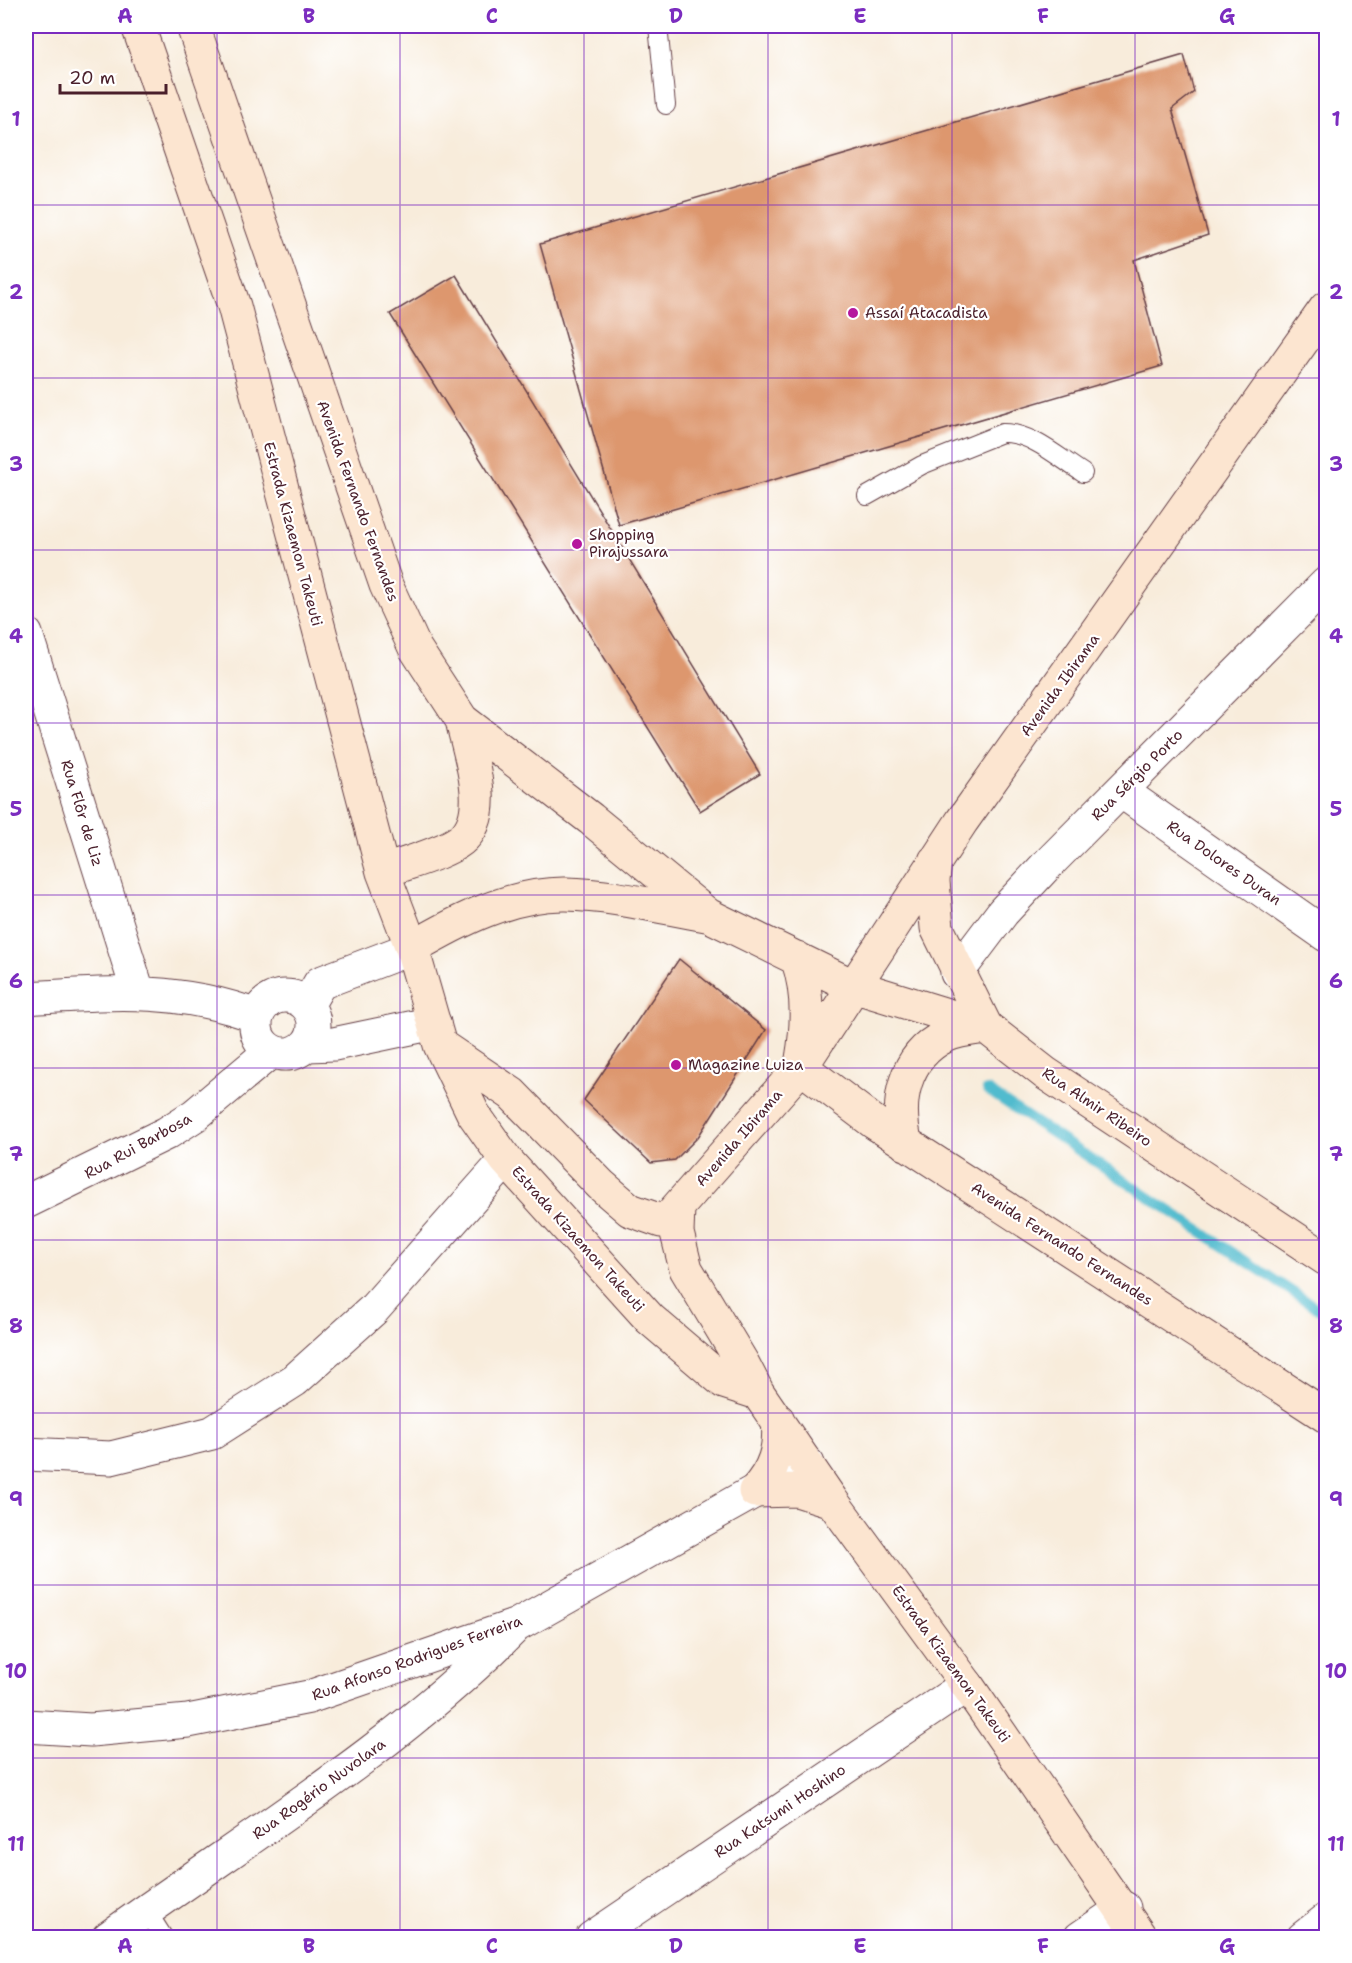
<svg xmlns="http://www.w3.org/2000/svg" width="1352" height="1963" viewBox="0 0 1352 1963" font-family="'Shantell Sans',sans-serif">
	<rect width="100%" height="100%" fill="#fff"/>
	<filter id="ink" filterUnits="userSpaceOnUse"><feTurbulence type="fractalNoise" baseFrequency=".0167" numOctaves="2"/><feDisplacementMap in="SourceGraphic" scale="12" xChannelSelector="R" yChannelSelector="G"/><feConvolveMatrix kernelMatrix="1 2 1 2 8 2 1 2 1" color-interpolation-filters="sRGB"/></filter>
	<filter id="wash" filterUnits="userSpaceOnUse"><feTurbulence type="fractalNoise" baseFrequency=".008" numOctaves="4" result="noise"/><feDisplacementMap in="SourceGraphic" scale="24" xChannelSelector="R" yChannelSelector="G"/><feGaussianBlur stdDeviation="1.35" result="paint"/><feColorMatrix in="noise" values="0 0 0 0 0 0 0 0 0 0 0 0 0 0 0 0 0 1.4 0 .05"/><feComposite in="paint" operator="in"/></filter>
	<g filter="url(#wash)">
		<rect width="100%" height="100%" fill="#f8ecdb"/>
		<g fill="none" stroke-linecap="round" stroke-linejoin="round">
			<path stroke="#51bbce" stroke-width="10" d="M987 1090 1326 1314"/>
		</g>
		<g id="blocks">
			<path fill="#dd976e" d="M1184 55 1194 92 1172 109 1208 235 1134 260 1162 366 619 525 540 244Z
				M456 275 760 774 700 811 390 314Z
				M679 959 766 1030 698 1137 675 1160 651 1163 584 1100Z"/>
		</g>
	</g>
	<g filter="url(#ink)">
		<use href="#blocks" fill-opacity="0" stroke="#643e45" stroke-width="1.5"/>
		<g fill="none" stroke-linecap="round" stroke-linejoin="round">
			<g stroke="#643e45" stroke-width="20">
				<path id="lane" d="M658 26 666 105
					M867 496 922 465 1002 433C1031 432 1059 458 1083 473
					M146 1910 164 1938"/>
			</g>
			<g stroke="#643e45" stroke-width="35">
				<path id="street" d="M26 634 138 992
					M1121 791 1326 935
					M957 973 1003 912 1044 868 1326 584
					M256 1025a29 29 0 1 1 58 0a29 29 0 1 1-58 0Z
					M26 998C109 993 176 986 256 1016
					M307 1005 320 983 412 948
					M308 1045 334 1044 434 1023
					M26 1202 167 1133 195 1115 270 1052
					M26 1454 111 1458 212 1433 295 1380 373 1310 506 1160
					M26 1726 91 1730 188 1721 309 1697 517 1625 755 1491 808 1464
					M108 1938C246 1838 392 1751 512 1630
					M592 1938 967 1685
					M1080 1938 1124 1908
					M1303 1938 1326 1920"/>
			</g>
			<g stroke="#643e45" stroke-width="35">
				<path id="secondary" d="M138 26 234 306 383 872 412 948 440 1045 473 1113 506 1160 650 1319 724 1382 758 1393
					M193 26 386 585 415 648 462 720 591 819 708 915 853 986 986 1027 1045 1073 1326 1259
					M383 872C405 863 443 854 461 840 493 814 469 754 462 720
					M412 948C458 921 511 893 566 894 612 895 660 907 706 915
					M797 958C809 991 808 1025 802 1059
					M441 1046 512 1094 601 1185 630 1210 661 1221 669 1217 801 1067 962 821 1326 308
					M801 1067 875 1123 1326 1416
					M906 1144C895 1103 903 1057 945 1036 958 1030 972 1029 986 1027L937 928 933 881 935 861
					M678 1208 677 1233 686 1269 743 1364 758 1393 832 1501 967 1685 1141 1938
					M755 1491 797 1490 832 1501
					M755 1491C774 1470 781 1449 778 1420"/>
			</g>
			<use href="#lane" stroke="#fff" stroke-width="18"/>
			<use href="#street" stroke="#fff" stroke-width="33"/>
			<use href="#secondary" stroke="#fce5d0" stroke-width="33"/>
		</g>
	</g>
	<path fill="none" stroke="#7b2cbf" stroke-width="1.5" stroke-opacity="0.55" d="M217 26V1938M400 26V1938M584 26V1938M768 26V1938M952 26V1938M1135 26V1938M26 205H1326M26 378H1326M26 550H1326M26 723H1326M26 895H1326M26 1068H1326M26 1240H1326M26 1413H1326M26 1585H1326M26 1758H1326"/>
	<g fill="#b5179e" stroke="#fff" stroke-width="2">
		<circle cx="853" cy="313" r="6"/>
		<circle cx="577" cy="544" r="6"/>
		<circle cx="676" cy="1065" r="6"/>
	</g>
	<g text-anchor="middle" stroke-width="4.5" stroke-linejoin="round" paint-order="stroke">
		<g font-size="15" fill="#4a1f2b" stroke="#fff" text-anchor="start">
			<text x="865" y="318">Assaí Atacadista</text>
			<text x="589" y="540">Shopping<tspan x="589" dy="17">Pirajussara</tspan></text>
			<text x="688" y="1070">Magazine Luiza</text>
		</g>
		<g font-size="15" fill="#4a1f2b" stroke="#fff">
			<text transform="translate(358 501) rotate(70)" y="5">Avenida Fernando Fernandes</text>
			<text transform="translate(293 534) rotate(75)" y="5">Estrada Kizaemon Takeuti</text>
			<text transform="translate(1060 685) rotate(-54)" y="5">Avenida Ibirama</text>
			<text transform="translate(1137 775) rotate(-45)" y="5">Rua Sérgio Porto</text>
			<text transform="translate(82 813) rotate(73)" y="5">Rua Flôr de Liz</text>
			<text transform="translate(1224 863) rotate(35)" y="5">Rua Dolores Duran</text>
			<text transform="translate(1097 1107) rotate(34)" y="5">Rua Almir Ribeiro</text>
			<text transform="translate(739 1138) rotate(-49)" y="5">Avenida Ibirama</text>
			<text transform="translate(138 1146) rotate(-29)" y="5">Rua Rui Barbosa</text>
			<text transform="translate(578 1239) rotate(48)" y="5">Estrada Kizaemon Takeuti</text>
			<text transform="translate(1062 1244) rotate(33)" y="5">Avenida Fernando Fernandes</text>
			<text transform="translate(417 1658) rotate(-20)" y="5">Rua Afonso Rodrigues Ferreira</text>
			<text transform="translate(951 1664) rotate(54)" y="5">Estrada Kizaemon Takeuti</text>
			<text transform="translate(319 1789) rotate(-36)" y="5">Rua Rogério Nuvolara</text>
			<text transform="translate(780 1811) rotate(-34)" y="5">Rua Katsumi Hoshino</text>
		</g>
	</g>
	<rect width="1352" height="1963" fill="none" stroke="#fff" stroke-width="66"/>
	<path d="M60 84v9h106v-9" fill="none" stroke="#4a1f2b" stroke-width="3"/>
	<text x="69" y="84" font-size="18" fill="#4a1f2b" stroke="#ffffff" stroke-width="4.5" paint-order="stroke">20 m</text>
	<rect x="33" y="33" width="1286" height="1897" fill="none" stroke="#7b2cbf" stroke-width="2"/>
	<g font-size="20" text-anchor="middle" font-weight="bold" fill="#7b2cbf">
		<text x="125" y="23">A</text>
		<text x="309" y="23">B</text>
		<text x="492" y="23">C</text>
		<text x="676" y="23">D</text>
		<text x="860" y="23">E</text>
		<text x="1043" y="23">F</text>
		<text x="1227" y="23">G</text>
		<text x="16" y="126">1</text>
		<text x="1336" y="126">1</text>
		<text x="16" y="299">2</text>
		<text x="1336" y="299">2</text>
		<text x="16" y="471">3</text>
		<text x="1336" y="471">3</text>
		<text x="16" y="643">4</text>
		<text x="1336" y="643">4</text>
		<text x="16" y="816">5</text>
		<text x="1336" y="816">5</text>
		<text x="16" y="988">6</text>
		<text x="1336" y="988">6</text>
		<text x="16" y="1161">7</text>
		<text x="1336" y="1161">7</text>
		<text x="16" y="1333">8</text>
		<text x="1336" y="1333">8</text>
		<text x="16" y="1506">9</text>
		<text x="1336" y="1506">9</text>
		<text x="16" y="1678">10</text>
		<text x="1336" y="1678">10</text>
		<text x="16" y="1851">11</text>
		<text x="1336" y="1851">11</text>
		<text x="125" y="1953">A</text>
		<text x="309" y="1953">B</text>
		<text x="492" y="1953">C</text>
		<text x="676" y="1953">D</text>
		<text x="860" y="1953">E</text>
		<text x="1043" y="1953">F</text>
		<text x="1227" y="1953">G</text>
	</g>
</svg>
